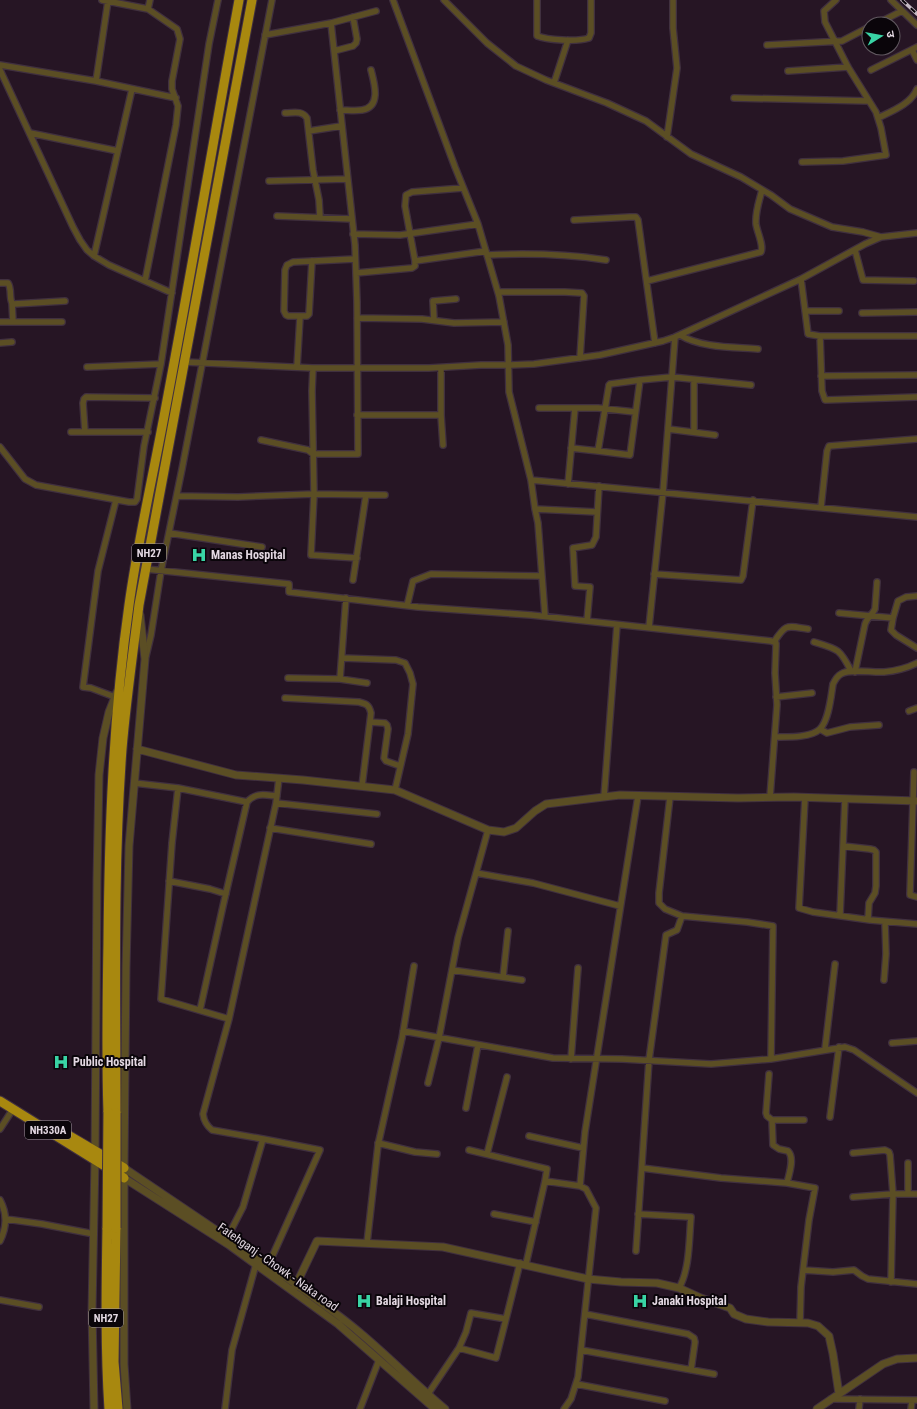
<svg xmlns="http://www.w3.org/2000/svg" width="917" height="1409" viewBox="0 0 917 1409" font-family="'Roboto Condensed','Noto Sans Devanagari',sans-serif">
	<rect width="100%" height="100%" fill="#261524"/>
	<g fill="none" stroke-linecap="round" stroke-linejoin="round">
		<g stroke="#40303f" stroke-width="8">
			<path id="minor" d="M102 0 148 9 177 29 180 39 172 81V89L178 106 176 125 145 281
				M393 0 455 167 478 224 499 296 508 345 509 392 531 480 917 517
				M444 0 487 43 516 66 546 80 607 103 646 121 691 154 741 177 771 195 790 209 832 227 863 232 881 237
				M537 0V36C548 40 577 42 589 38L591 33V0
				M891 0 917 25
				M148 9 150 0
				M876 24 902 11
				M265 35 331 23 376 11
				M767 45 842 41 869 27
				M912 50 917 60
				M334 51 353 46 356 43 357 39 353 17
				M0 65 96 81 176 98
				M0 70 73 227 80 240 87 250 94 256 109 265 172 293
				M871 70 917 47
				M788 71 848 67
				M96 81 108 1
				M554 83 568 40
				M734 98 869 101
				M340 110C347 110 355 111 362 110 382 107 374 82 371 70
				M285 113C293 113 302 110 307 118L313 170 319 200 320 217
				M878 118C892 111 911 104 917 89
				M309 131 341 126
				M30 133 118 151
				M667 137 677 68 673 28V0
				M802 162 843 161 886 155 881 128 876 112 848 67 825 22 824 11 836 0
				M269 181 347 179
				M277 216 352 219
				M574 220 630 217H636L638 220 655 343
				M353 234 400 235 478 224
				M855 250 863 280 914 281
				M487 255C527 253 566 254 606 260
				M94 256 132 89
				M312 261 309 314 307 316H288L286 315 284 311 285 270 287 265 293 262 355 259
				M415 261 486 251
				M356 273 412 268 415 266V261L405 206 406 195 412 192 463 188
				M801 279 808 334 820 336H917
				M647 281 761 252C764 245 757 232 756 224 755 212 759 202 762 190
				M0 283H8C12 289 9 297 12 303L14 304 65 301
				M498 292H565L582 293 584 296 580 358
				M12 303 13 322
				M805 311H839
				M862 313 917 312
				M357 318 422 319 454 323 504 322
				M434 320 433 301 456 299
				M0 322H62
				M680 335C701 348 734 347 758 349
				M820 336 822 391 825 400 917 397
				M0 343 12 342
				M184 362 313 368H429L481 365H510L534 364 600 355 663 341 675 337 801 279 865 244 881 237 917 233
				M87 367 161 364
				M297 367 300 317
				M313 368 312 391 314 494 311 555 357 558
				M441 368V415L443 445
				M821 376 917 375
				M640 380 610 384 609 385 598 451 630 455 640 380 672 377 751 385
				M539 408H598L635 412
				M357 415H441
				M668 429 715 435
				M71 432H148
				M85 432 83 403 84 399 86 397 155 398
				M694 432V380
				M261 440 308 450 313 454H358L357 302 355 245 331 23
				M0 447 25 479 36 485 129 502H135L137 499 144 446 161 364 209 44 218 0
				M571 448 598 451
				M531 480 535 509
				M568 484 575 408
				M177 496 238 497 314 494 385 495
				M821 507 827 451 829 446 917 439
				M169 533 262 547
				M146 569 289 584V592L418 607 531 615 771 641 776 643V646L775 673 777 705 770 797
				M654 574 741 580 743 576 753 500
				M353 580 366 495
				M917 596 906 597 898 601 893 618 891 630 896 635 917 648
				M407 606 413 581 431 574 542 576
				M839 613 893 618
				M545 616 538 523 535 509 597 512
				M587 621 590 587 575 586 573 548 592 545 596 537 599 486
				M649 627 663 492 675 337
				M774 642C786 623 787 626 808 629
				M814 642C838 649 840 649 851 671
				M146 656 151 635 161 571 182 469 272 0
				M342 658 396 660 405 663 410 673 413 684 408 734 395 790
				M855 672 865 624C867 618 872 615 875 609L877 582
				M288 678 340 679 367 683
				M340 679 346 598
				M115 697 91 688 83 687 98 571 116 500
				M776 697 812 693
				M285 698 359 702C367 704 369 705 371 713L362 786
				M909 711 917 708
				M370 722 385 723 387 725 388 729 384 758 386 761 400 766
				M820 729 827 733 850 727 879 725
				M775 737C787 737 811 738 820 729 829 720 831 696 833 684 835 680 837 676 841 674 850 668 872 673 884 672 895 671 907 668 917 663
				M914 772 910 893V895L917 897
				M134 783 178 788 247 802 223 906 200 1010
				M178 788 172 843 161 999 229 1019
				M604 797 617 625
				M805 798 799 908 813 912 870 920 917 924
				M247 802C256 792 265 795 277 796
				M276 803 377 814
				M270 828 371 844
				M843 846 870 849 874 850 876 852V886L875 893 869 903 868 919
				M476 873 533 883 620 906
				M169 881 210 889 226 894
				M840 915 845 799
				M682 916 747 922 773 926 771 1059
				M452 970 522 980
				M503 977 508 931
				M884 980 886 954 885 922
				M403 1031 553 1058 622 1059 711 1064 771 1059 845 1047 854 1050 917 1093
				M892 1043 917 1041
				M825 1049 835 964
				M571 1059 578 968
				M769 1074 766 1113 767 1116 772 1120 773 1145 779 1149 788 1151C795 1158 789 1174 787 1183
				M428 1083 439 1038 458 938 488 830
				M466 1108 478 1045
				M830 1117 839 1047
				M772 1120H804
				M0 1129 13 1109
				M529 1136 583 1148
				M263 1139 212 1130C206 1125 204 1121 203 1114L229 1019 276 803 279 778
				M378 1143 415 1152 437 1154
				M469 1150 547 1169 545 1181
				M853 1153 885 1150 889 1152 890 1155 893 1194 891 1282
				M487 1154 507 1077
				M908 1163V1194
				M642 1168 721 1178 787 1183 815 1188 809 1220 803 1270 833 1272 854 1270 862 1276 868 1279 917 1284
				M853 1197 893 1194H917
				M0 1200C7 1213 7 1227 0 1241
				M494 1214 536 1222
				M638 1214 691 1217C689 1238 690 1269 679 1288
				M6 1219 42 1224 94 1234
				M226 1240 243 1207 263 1139 320 1150 267 1268
				M367 1243 378 1145 402 1038 414 966
				M636 1251 649 1060 666 935 677 930 682 916 665 909 659 903V893L670 797
				M526 1264 545 1181 580 1186
				M0 1300 39 1307
				M585 1314 688 1334 694 1338 695 1342 691 1370
				M800 1323 801 1287 803 1270
				M459 1348 466 1332 471 1313 506 1319 520 1263
				M581 1350 714 1374
				M576 1384 665 1401
				M428 1394 459 1348 496 1358 506 1319
				M831 1399 917 1400
				M225 1409 232 1350 256 1264
				M360 1409 379 1360
				M564 1409 571 1399 578 1377 596 1208 586 1189 580 1186 585 1132 638 796
				M859 1409 860 1399
				M911 1409 912 1400"/>
		</g>
		<g stroke="#40303f" stroke-width="9">
			<path id="tertiary" d="M137 749 236 775 303 780 395 790 488 830 504 832 516 828 535 811 546 804 620 795 738 798 794 797 917 801
				M124 1168C178 1205 233 1241 287 1278 311 1296 337 1313 359 1332 389 1357 416 1385 445 1409
				M124 1178 229 1245 338 1324 435 1409
				M293 1291 317 1241 443 1247 588 1279 621 1282 657 1283 679 1288 701 1298 730 1308 734 1314 746 1319 768 1322 808 1323 818 1326 829 1336 833 1354 839 1394
				M94 1409 92 1311 95 1159 97 879 99 775 103 738 109 712 117 692
				M127 1409 124 1364V1168L126 968 129 846 145 659 140 615
				M817 1409 883 1364 897 1359 917 1358"/>
		</g>
		<g stroke="#40303f" stroke-width="11">
			<path id="trunk" d="M0 1101 124 1178
				M108 1112C106 1056 107 999 108 943 109 830 113 717 129 605 138 540 153 476 165 411 191 274 214 137 239 0
				M116 1113C116 992 113 870 122 749 126 701 133 653 139 605L252 0
				M56 1128 124 1168
				M107 1228C106 1288 105 1349 109 1409
				M116 1228 114 1362 118 1409"/>
		</g>
		<use href="#minor" stroke="#5b4e24" stroke-width="5.5"/>
		<use href="#tertiary" stroke="#5b4e24" stroke-width="7"/>
		<use href="#trunk" stroke="#a8880f" stroke-width="9"/>
		<g stroke="#c6bac4" stroke-width="3.5">
			<path id="rail" d="M902 0 917 14"/>
		</g>
		<use href="#rail" stroke="#0a050a" stroke-width="2" stroke-dasharray="6" stroke-linecap="butt"/>
		<g stroke="#40303f" stroke-width="11" stroke-linecap="butt">
			<path id="trunk-bridge" d="M107 1228 108 1112
				M116 1228V1113"/>
		</g>
		<use href="#trunk-bridge" stroke="#a8880f" stroke-width="9"/>
	</g>
	<defs>
		<g id="hospital-bare" transform="scale(1.2)"><path d="M-5-5h3v3.5h4V-5h3V5h-3V1.5h-4V5h-3Z" fill="#39d4a5" stroke="#0a050a" stroke-width="2.5" paint-order="stroke"/></g>
	</defs>
	<g fill-rule="evenodd">
		<use href="#hospital-bare" x="199" y="555"/>
		<use href="#hospital-bare" x="61" y="1062"/>
		<use href="#hospital-bare" x="364" y="1301"/>
		<use href="#hospital-bare" x="640" y="1301"/>
	</g>
	<g text-anchor="middle" stroke-width="4" stroke-linejoin="round" paint-order="stroke">
		<g fill="#0a050a" stroke="#a299a1" stroke-width="1">
			<rect x="132" y="544" width="34" height="18" rx="3"/>
			<rect x="25" y="1121" width="46" height="18" rx="3"/>
			<rect x="89" y="1309" width="34" height="18" rx="3"/>
		</g>
		<g font-size="11" font-weight="bold" fill="#e3d8e2">
			<text x="149" y="557">NH27</text>
			<text x="48" y="1134">NH330A</text>
			<text x="106" y="1322">NH27</text>
		</g>
		<g font-size="12" font-weight="bold" fill="#e3d8e2" stroke="#0a050a" text-anchor="start">
			<text x="211" y="559">Manas Hospital</text>
			<text x="73" y="1066">Public Hospital</text>
			<text x="376" y="1305">Balaji Hospital</text>
			<text x="652" y="1305">Janaki Hospital</text>
		</g>
		<g font-size="12" fill="#e3d8e2" stroke="#0a050a">
			<text transform="translate(278 1267) rotate(35)" y="4">Fatehganj - Chowk - Naka road</text>
		</g>
	</g>
	<g transform="translate(881 36) rotate(79)"><circle r="19" fill="#0a050a" stroke="#615960"/>
	<path d="M0-3L7 15L0 10L-7 15Z" fill="#39d4a5"/>
	<text y="-6" font-size="11" font-weight="bold" text-anchor="middle" fill="#e3d8e2">उ</text>
	</g>
</svg>
